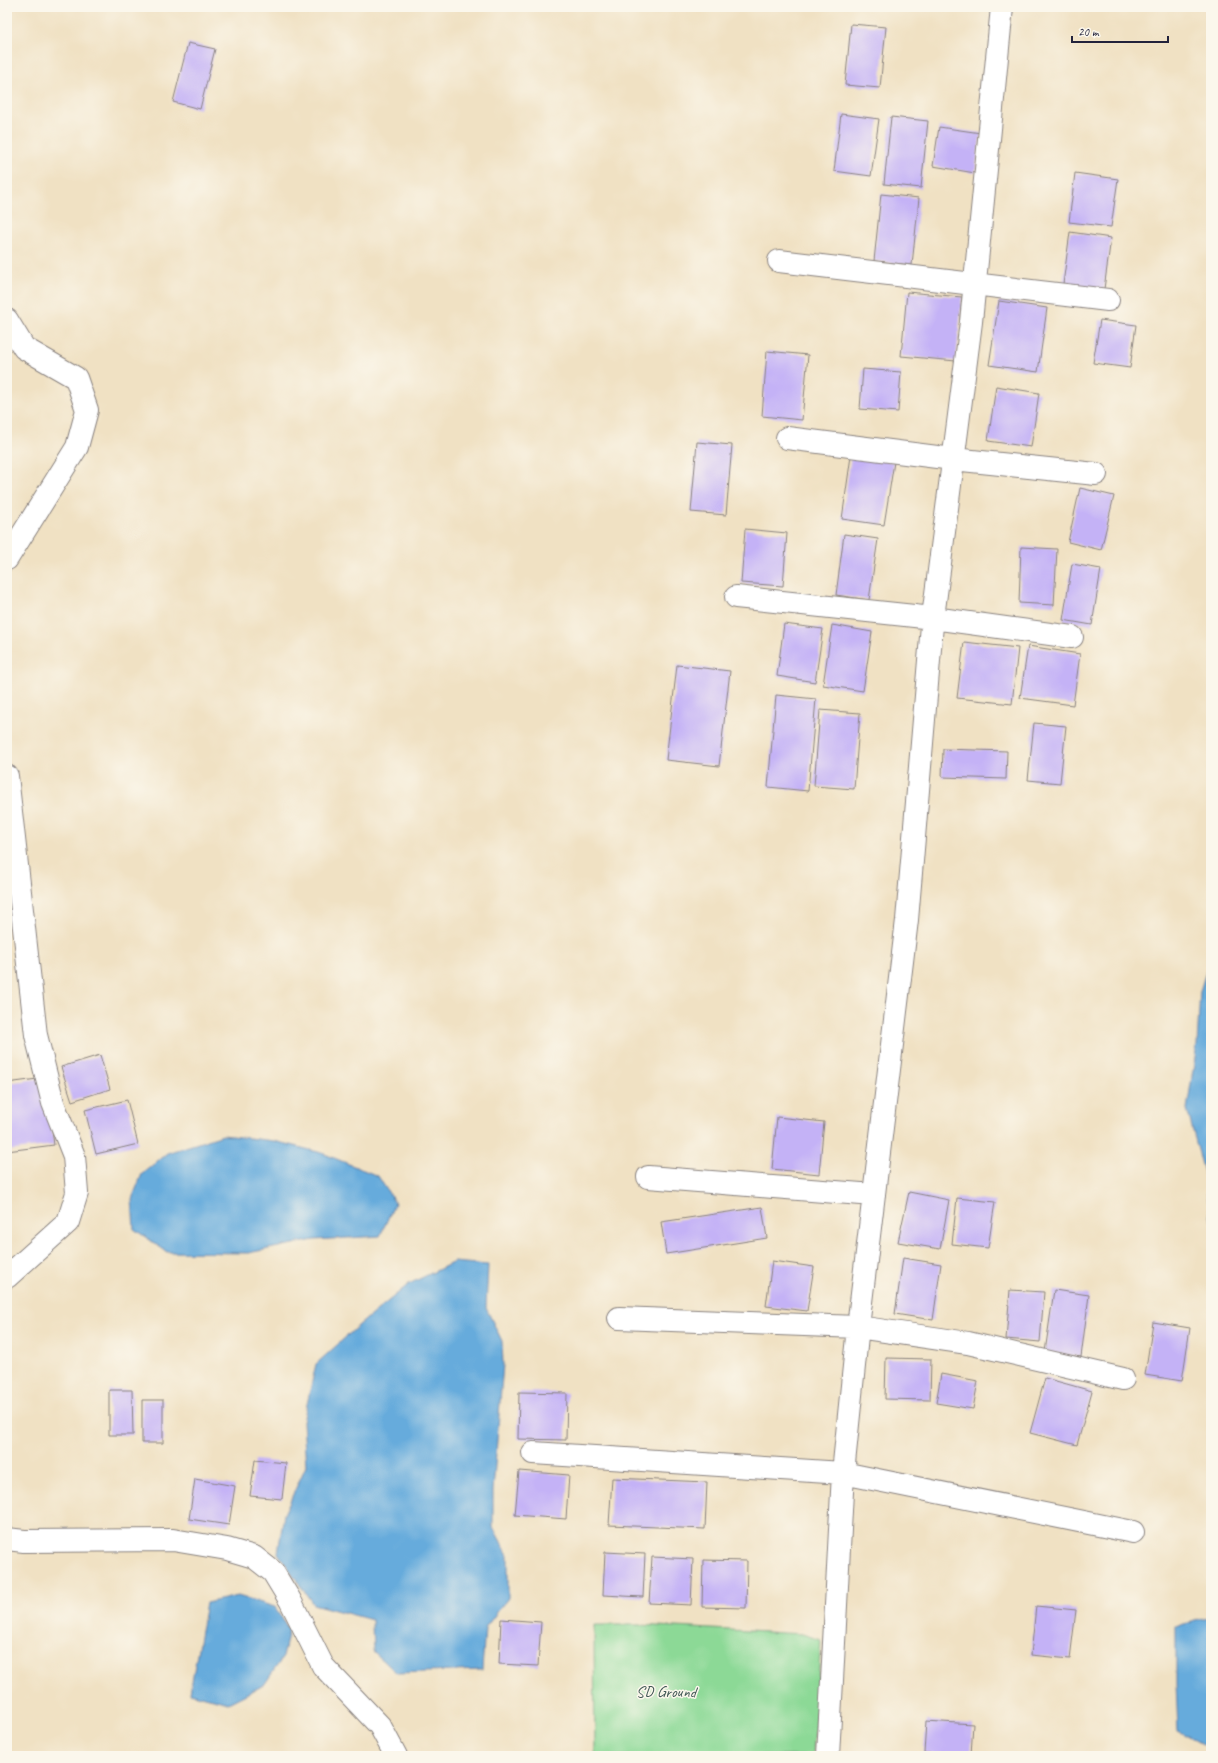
<svg xmlns="http://www.w3.org/2000/svg" width="1218" height="1763" viewBox="0 0 1218 1763" font-family="Caveat,sans-serif">
	<rect width="100%" height="100%" fill="#fbf7ec"/>
	<filter id="ink" filterUnits="userSpaceOnUse"><feTurbulence type="fractalNoise" baseFrequency=".025" numOctaves="2"/><feDisplacementMap in="SourceGraphic" scale="8" xChannelSelector="R" yChannelSelector="G"/><feConvolveMatrix kernelMatrix="1 2 1 2 8 2 1 2 1" color-interpolation-filters="sRGB"/></filter>
	<filter id="wash" filterUnits="userSpaceOnUse"><feTurbulence type="fractalNoise" baseFrequency=".012" numOctaves="4" result="noise"/><feDisplacementMap in="SourceGraphic" scale="16" xChannelSelector="R" yChannelSelector="G"/><feGaussianBlur stdDeviation="0.9" result="paint"/><feColorMatrix in="noise" values="0 0 0 0 0 0 0 0 0 0 0 0 0 0 0 0 0 1.4 0 .05"/><feComposite in="paint" operator="in"/></filter>
	<g filter="url(#wash)">
		<rect width="100%" height="100%" fill="#f0e1c3"/>
		<path fill="#8cd996" stroke="#577e68" d="M594 1625H639L802 1634 821 1640 813 1756H595Z"/>
		<path fill="#66abdc" stroke="#44668c" d="M1211 956V1221L1204 1172 1187 1109 1197 1045 1200 991Z
			M223 1135 274 1141 322 1153 378 1176 395 1203 380 1236 314 1240 248 1253 167 1252 134 1229 132 1199 142 1174 167 1153Z
			M454 1262 488 1265 486 1308 502 1341 503 1364 493 1491V1527L508 1555V1598L485 1628 482 1670 397 1673 373 1651 372 1620 313 1604 278 1553 284 1514 306 1466 303 1422 316 1364 358 1326 409 1284Z
			M238 1596 275 1607 289 1630 283 1657 264 1685 228 1703 190 1693 206 1603Z
			M1208 1618H1211V1749L1178 1731 1176 1684V1626Z"/>
		<g id="blocks">
			<path fill="#c4b2f6" d="M851 24 886 27 880 88 845 85Z
				M188 43 215 49 200 109 173 102Z
				M841 114 879 119 871 176 834 171Z
				M891 117 928 121 921 188 884 184Z
				M939 127 981 133 975 173 933 166Z
				M1075 173 1118 179 1111 227 1069 222Z
				M881 194 919 198 912 265 874 261Z
				M1070 232 1111 238 1104 289 1063 284Z
				M907 292 962 297 956 361 901 356Z
				M999 301 1047 308 1038 372 989 365Z
				M1100 320 1136 325 1130 368 1093 363Z
				M767 351 808 355 802 420 762 416Z
				M863 369 901 372 898 412 860 409Z
				M996 386 1039 393 1031 447 988 441Z
				M697 442 732 445 726 515 691 512Z
				M851 456 894 462 884 525 842 519Z
				M1080 488 1114 496 1101 550 1068 542Z
				M745 529 787 533 783 586 741 583Z
				M844 534 878 539 869 600 836 595Z
				M1021 547 1057 549 1054 605 1019 603Z
				M1072 564 1101 569 1092 625 1063 620Z
				M784 624 823 629 815 682 777 676Z
				M832 625 872 632 863 691 823 685Z
				M964 642 1018 648 1012 704 957 698Z
				M1028 646 1080 654 1073 705 1020 698Z
				M677 665 730 671 719 766 666 760Z
				M776 695 816 699 808 791 768 787Z
				M820 710 860 713 854 789 814 786Z
				M1034 723 1066 726 1060 783 1028 780Z
				M943 749 1007 751 1006 779 942 777Z
				M100 1055 110 1089 72 1101 61 1067Z
				M45 1078 54 1145 7 1151V1083Z
				M127 1100 138 1144 96 1154 85 1110Z
				M777 1117 824 1122 819 1174 772 1169Z
				M909 1192 949 1200 940 1249 898 1242Z
				M957 1198 995 1202 988 1248 952 1244Z
				M762 1207 767 1238 666 1254 661 1222Z
				M903 1258 941 1264 933 1320 895 1314Z
				M772 1261 814 1267 807 1311 766 1306Z
				M1010 1290 1044 1292 1040 1342 1006 1339Z
				M1054 1290 1089 1295 1081 1357 1045 1352Z
				M1153 1322 1190 1328 1182 1381 1145 1375Z
				M886 1358 931 1359 930 1400 885 1399Z
				M941 1374 978 1381 973 1409 936 1403Z
				M1045 1378 1092 1391 1077 1445 1030 1433Z
				M109 1390H132L133 1435H109Z
				M519 1392 567 1393 566 1440 518 1439Z
				M142 1400H163V1443H142Z
				M255 1460 286 1463 282 1499 250 1496Z
				M519 1471 569 1475 566 1519 515 1515Z
				M612 1478 707 1482 705 1529 609 1525Z
				M195 1479 235 1486 229 1525 189 1519Z
				M605 1552 645 1554 643 1597 603 1595Z
				M652 1557 693 1559 691 1605 649 1603Z
				M703 1560 747 1561 746 1608 702 1607Z
				M1036 1606 1076 1610 1070 1659 1031 1655Z
				M501 1619 541 1622 538 1666 499 1664Z
				M926 1721 973 1724 971 1755 924 1753Z"/>
		</g>
	</g>
	<g filter="url(#ink)">
		<use href="#blocks" fill-opacity="0" stroke="#89827f" stroke-width="1"/>
		<g fill="none" stroke-linecap="round" stroke-linejoin="round">
			<g stroke="#89827f" stroke-width="24">
				<path id="minor" d="M779 261 1108 300
					M7 320 24 348 76 378 87 410 77 447 7 559
					M787 438 953 459 1096 474
					M736 597 933 618 1072 637
					M7 776 36 1035 53 1103 74 1156 77 1193 68 1222 7 1277
					M648 1177 874 1195
					M619 1318 858 1327 968 1343 1123 1379
					M533 1453 843 1473 1133 1532
					M7 1539 24 1541 173 1540 227 1549 254 1557 273 1572 290 1600 323 1666 380 1726 396 1756
					M828 1756 843 1473 858 1327 907 920 932 625 971 322 1002 7"/>
			</g>
			<use href="#minor" stroke="#fff" stroke-width="22"/>
		</g>
	</g>
	<g text-anchor="middle" stroke-width="3" stroke-linejoin="round" paint-order="stroke">
		<g font-size="16" fill="#425956" stroke="#fbf7ec">
			<text x="666" y="1697">SD Ground</text>
		</g>
	</g>
	<rect width="1218" height="1763" fill="none" stroke="#fbf7ec" stroke-width="24"/>
	<path d="M1072 36v6h96v-6" fill="none" stroke="#22223b" stroke-width="2"/>
	<text x="1078" y="36" font-size="12" fill="#22223b" stroke="#fbf7ec" stroke-width="3" paint-order="stroke">20 m</text>
</svg>
